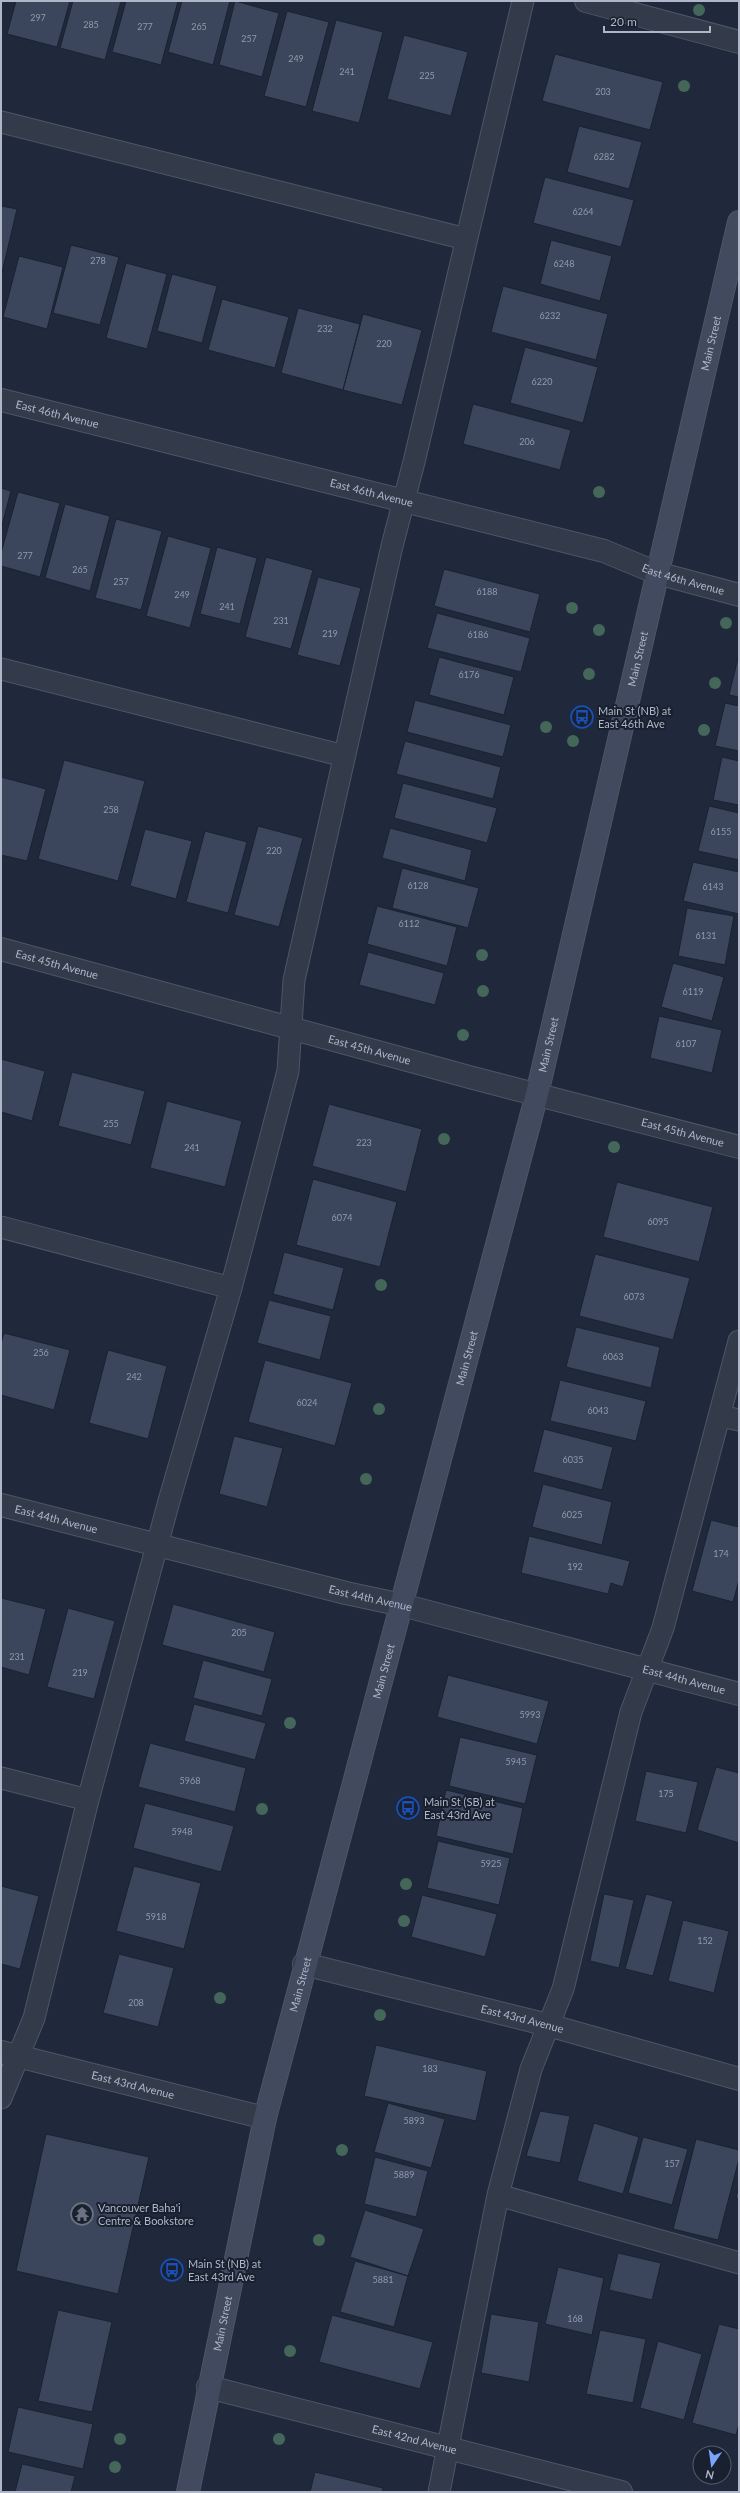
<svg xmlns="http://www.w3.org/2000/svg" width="740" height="2493" viewBox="0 0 740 2493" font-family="Lato,sans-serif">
	<rect width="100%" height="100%" fill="#1f293b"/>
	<path fill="#3b455b" stroke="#1a2232" d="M16 1H70L57 47 7 34Z
		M73 1H121L105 60 60 48Z
		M126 1H178L161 65 112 52Z
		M182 1H230L213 65 168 52Z
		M235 1 279 13 262 77 219 65Z
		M287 11 329 22 306 107 264 96Z
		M336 20 383 32 359 123 312 111Z
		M404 35 468 52 451 116 387 99Z
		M555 54 663 82 650 130 542 101Z
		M579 126 642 142 629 189 567 172Z
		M545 177 634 200 621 247 533 223Z
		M1 206 17 209 1 277Z
		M551 240 612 256 600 301 540 284Z
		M71 245 119 257 100 325 53 313Z
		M19 256 63 267 47 329 3 317Z
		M126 263 167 274 147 349 106 338Z
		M172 274 217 286 202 343 157 331Z
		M503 286 608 314 596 360 491 332Z
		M222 299 289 317 275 368 208 350Z
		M298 308 360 324 343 390 281 373Z
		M363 314 422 330 402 405 343 390Z
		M525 347 598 367 583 423 510 403Z
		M473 404 571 430 560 470 463 444Z
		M1 488 11 491 1 529Z
		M18 492 60 503 40 577 1 566V553Z
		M65 504 110 516 90 591 45 578Z
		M116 519 162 531 141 610 95 598Z
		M168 536 211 548 190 628 146 616Z
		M217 547 257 558 240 624 200 614Z
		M266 557 313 570 291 649 245 637Z
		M444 569 540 594 530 632 434 606Z
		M318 577 361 588 340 666 297 655Z
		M437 613 530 638 521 672 427 648Z
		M739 654V697L729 695Z
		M439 657 514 677 504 715 429 695Z
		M415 700 511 725 503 757 407 732Z
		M725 703 739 706V751L715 746Z
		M405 741 501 767 493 799 396 774Z
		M722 757 739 761V805L713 800Z
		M64 760 145 781 118 881 38 859Z
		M1 777 46 789 27 861 1 855Z
		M403 783 497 808 487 843 394 818Z
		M709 806 739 813V860L698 851Z
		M258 826 303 838 279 927 234 915Z
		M390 828 472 850 465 881 382 858Z
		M145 829 192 841 176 899 130 886Z
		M205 831 247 842 228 913 186 902Z
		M693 862 739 872V914L683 901Z
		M402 868 479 888 468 928 392 908Z
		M377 906 457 927 447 966 367 944Z
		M687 908 734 916 725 965 678 956Z
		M368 952 444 973 435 1005 359 985Z
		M673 963 724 977 712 1021 661 1007Z
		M659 1016 722 1030 712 1073 650 1058Z
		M1 1059 45 1071 32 1121 1 1112Z
		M72 1072 145 1091 131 1145 58 1126Z
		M167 1101 242 1121 225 1187 150 1168Z
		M329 1104 422 1129 406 1192 312 1166Z
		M313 1179 397 1202 380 1267 296 1245Z
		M617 1182 713 1207 699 1262 603 1237Z
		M284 1252 344 1268 333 1310 273 1294Z
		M595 1254 690 1278 673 1340 579 1316Z
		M269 1300 331 1316 320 1360 257 1343Z
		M576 1327 660 1347 651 1388 566 1367Z
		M4 1333 70 1350 54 1410 1 1395V1344Z
		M108 1350 167 1366 148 1439 89 1423Z
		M265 1360 352 1383 335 1446 248 1422Z
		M560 1380 646 1401 636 1441 550 1421Z
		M544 1429 613 1447 602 1490 533 1472Z
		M234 1436 283 1448 267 1507 219 1494Z
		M543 1484 612 1502 602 1545 532 1527Z
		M711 1520 739 1527V1580L733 1602 692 1591Z
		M529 1536 630 1561 623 1587 611 1583 608 1594 521 1573Z
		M1 1598 46 1609 29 1675 1 1667Z
		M173 1604 275 1632 264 1672 162 1645Z
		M68 1608 115 1621 94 1699 47 1687Z
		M203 1660 272 1679 262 1716 193 1698Z
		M448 1675 549 1701 537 1744 437 1717Z
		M194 1704 266 1723 255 1760 184 1741Z
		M460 1737 537 1755 525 1804 449 1786Z
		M150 1743 246 1768 235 1812 138 1787Z
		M716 1767 739 1773V1843L697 1830Z
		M646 1771 698 1782 686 1833 635 1821Z
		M446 1790 523 1808 513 1854 436 1836Z
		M145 1803 234 1826 221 1872 133 1848Z
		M438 1841 510 1858 499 1905 427 1888Z
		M134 1866 201 1883 184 1949 116 1931Z
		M1 1886 39 1896 20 1969 1 1964Z
		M604 1894 634 1900 619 1968 590 1961Z
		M646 1894 673 1901 653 1976 625 1969Z
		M422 1895 497 1914 485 1957 411 1937Z
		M683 1920 729 1931 714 1993 668 1981Z
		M119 1954 174 1968 158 2027 103 2013Z
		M376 2045 487 2071 476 2121 364 2096Z
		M388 2103 445 2119 431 2168 374 2152Z
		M540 2111 570 2116 560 2163 526 2156Z
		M594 2123 639 2137 623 2194 577 2181Z
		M46 2134 149 2157 118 2294 16 2271Z
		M643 2137 688 2149 672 2205 628 2193Z
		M696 2139 739 2150V2159L718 2240 673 2229Z
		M375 2157 428 2171 416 2217 364 2204Z
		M739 2185V2199L736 2198Z
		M365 2210 424 2229 408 2276 350 2257Z
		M618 2253 661 2263 652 2300 609 2290Z
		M355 2261 408 2276 394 2327 340 2312Z
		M558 2267 604 2278 592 2335 545 2324Z
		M58 2310 112 2322 92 2412 38 2401Z
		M491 2314 539 2322 529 2382 481 2373Z
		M332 2315 433 2342 420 2389 319 2362Z
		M719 2324 739 2329V2424L736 2435 692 2423Z
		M600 2330 646 2339 633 2403 586 2394Z
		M658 2341 702 2354 684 2420 640 2408Z
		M18 2407 93 2424 83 2469 8 2452Z
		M22 2464 75 2476 71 2492H15Z
		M315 2472 383 2488 382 2492H310Z"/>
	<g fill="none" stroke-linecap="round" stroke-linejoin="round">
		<g stroke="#4e5666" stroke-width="23">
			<path id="lane" d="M1 122 466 239
				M1 669 344 756
				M1 1227 231 1288
				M721 1416 739 1420
				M1 1778 88 1800
				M1 2098 34 2018 88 1800 169 1501 231 1288 288 1071 294 980 392 546 414 462 523 1
				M498 2195 739 2263
				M439 2492 498 2195 531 2069 563 1989 631 1712 663 1628 739 1341"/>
		</g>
		<g stroke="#4e5666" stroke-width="24">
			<g id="street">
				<path d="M586 1 739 42"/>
				<path id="s1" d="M1 400 604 551 657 573 739 595"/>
				<path id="s2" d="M1 949 473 1078 739 1147"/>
				<path id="s3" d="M1 1505 346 1593 402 1605 739 1694"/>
				<path id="s4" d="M304 1964 548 2025 739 2079"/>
				<path id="s5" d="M1 2052 265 2118"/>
				<path id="s6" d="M208 2387 621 2492"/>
			</g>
		</g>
		<g stroke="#4e5666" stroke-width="24">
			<g id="secondary">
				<path id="s7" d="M188 2492 265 2118 537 1094 739 222"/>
			</g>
		</g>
		<use href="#lane" stroke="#333b4b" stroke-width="21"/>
		<use href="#street" stroke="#333b4b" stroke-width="22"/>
		<use href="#secondary" stroke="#414a5e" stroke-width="22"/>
	</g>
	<g fill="#44675a">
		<circle cx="699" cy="10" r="6"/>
		<circle cx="684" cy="86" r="6"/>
		<circle cx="599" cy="492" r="6"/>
		<circle cx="572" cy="608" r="6"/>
		<circle cx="726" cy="623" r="6"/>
		<circle cx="599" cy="630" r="6"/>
		<circle cx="589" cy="674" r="6"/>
		<circle cx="715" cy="683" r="6"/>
		<circle cx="546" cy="727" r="6"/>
		<circle cx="704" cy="730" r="6"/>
		<circle cx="573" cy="741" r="6"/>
		<circle cx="482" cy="955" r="6"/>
		<circle cx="483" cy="991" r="6"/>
		<circle cx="463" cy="1035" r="6"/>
		<circle cx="444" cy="1139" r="6"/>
		<circle cx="614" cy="1147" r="6"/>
		<circle cx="381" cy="1285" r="6"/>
		<circle cx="379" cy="1409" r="6"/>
		<circle cx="366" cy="1479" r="6"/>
		<circle cx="290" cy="1723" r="6"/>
		<circle cx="262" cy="1809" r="6"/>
		<circle cx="406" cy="1884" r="6"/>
		<circle cx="404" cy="1921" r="6"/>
		<circle cx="220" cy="1998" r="6"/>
		<circle cx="380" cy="2015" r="6"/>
		<circle cx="342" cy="2150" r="6"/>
		<circle cx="319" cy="2240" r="6"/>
		<circle cx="290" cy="2351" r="6"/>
		<circle cx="120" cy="2439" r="6"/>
		<circle cx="279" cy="2439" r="6"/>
		<circle cx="115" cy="2467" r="6"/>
	</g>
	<defs>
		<g id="bus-ring" transform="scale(1.15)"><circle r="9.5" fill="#19202f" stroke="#1a4fb4" stroke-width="1.5"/><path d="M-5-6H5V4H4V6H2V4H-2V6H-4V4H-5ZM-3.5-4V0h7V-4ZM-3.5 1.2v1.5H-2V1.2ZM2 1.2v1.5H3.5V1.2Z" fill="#1a4fb4"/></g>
		<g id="temple-ring" transform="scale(1.15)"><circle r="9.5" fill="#19202f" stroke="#6b7280" stroke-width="1.5"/><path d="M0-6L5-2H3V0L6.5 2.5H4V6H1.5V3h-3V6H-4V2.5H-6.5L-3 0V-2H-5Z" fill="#6b7280"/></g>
	</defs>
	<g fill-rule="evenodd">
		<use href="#bus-ring" x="582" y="717"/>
		<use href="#bus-ring" x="408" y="1808"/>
		<use href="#temple-ring" x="82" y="2214"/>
		<use href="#bus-ring" x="172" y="2270"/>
	</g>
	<g text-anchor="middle" stroke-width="4" stroke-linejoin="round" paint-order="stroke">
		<g font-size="9" fill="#919aac">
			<text x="38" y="21">297</text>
			<text x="91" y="28">285</text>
			<text x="145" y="30">277</text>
			<text x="199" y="30">265</text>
			<text x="249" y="42">257</text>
			<text x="296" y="62">249</text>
			<text x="347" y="75">241</text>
			<text x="427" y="79">225</text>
			<text x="603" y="95">203</text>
			<text x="604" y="160">6282</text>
			<text x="583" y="215">6264</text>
			<text x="98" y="264">278</text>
			<text x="564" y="267">6248</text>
			<text x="550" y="319">6232</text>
			<text x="325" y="332">232</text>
			<text x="384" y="347">220</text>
			<text x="542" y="385">6220</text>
			<text x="527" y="445">206</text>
			<text x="25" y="559">277</text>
			<text x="80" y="573">265</text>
			<text x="121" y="585">257</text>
			<text x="487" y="595">6188</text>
			<text x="182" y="598">249</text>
			<text x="227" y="610">241</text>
			<text x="281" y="624">231</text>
			<text x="330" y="637">219</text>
			<text x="478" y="638">6186</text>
			<text x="469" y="678">6176</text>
			<text x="111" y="813">258</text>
			<text x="721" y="835">6155</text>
			<text x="274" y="854">220</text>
			<text x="418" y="889">6128</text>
			<text x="713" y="890">6143</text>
			<text x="409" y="927">6112</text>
			<text x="706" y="939">6131</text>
			<text x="693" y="995">6119</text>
			<text x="686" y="1047">6107</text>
			<text x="111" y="1127">255</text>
			<text x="364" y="1146">223</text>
			<text x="192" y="1151">241</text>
			<text x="342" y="1221">6074</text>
			<text x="658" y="1225">6095</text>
			<text x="634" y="1300">6073</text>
			<text x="41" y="1356">256</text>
			<text x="613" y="1360">6063</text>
			<text x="134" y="1380">242</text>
			<text x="307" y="1406">6024</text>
			<text x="598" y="1414">6043</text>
			<text x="573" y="1463">6035</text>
			<text x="572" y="1518">6025</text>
			<text x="721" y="1557">174</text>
			<text x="575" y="1570">192</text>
			<text x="239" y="1636">205</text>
			<text x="17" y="1660">231</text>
			<text x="80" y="1676">219</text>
			<text x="530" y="1718">5993</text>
			<text x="516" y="1765">5945</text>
			<text x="190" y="1784">5968</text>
			<text x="666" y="1797">175</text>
			<text x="182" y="1835">5948</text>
			<text x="491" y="1867">5925</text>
			<text x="156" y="1920">5918</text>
			<text x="705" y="1944">152</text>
			<text x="136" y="2006">208</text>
			<text x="430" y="2072">183</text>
			<text x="414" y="2124">5893</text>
			<text x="672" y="2167">157</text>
			<text x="404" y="2178">5889</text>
			<text x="383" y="2283">5881</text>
			<text x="575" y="2322">168</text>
		</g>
		<g font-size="11" fill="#aeb6c7" stroke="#19202f">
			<text dy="4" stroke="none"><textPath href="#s7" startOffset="2212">Main Street</textPath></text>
			<text dy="4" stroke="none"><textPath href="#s1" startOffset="58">East 46th Avenue</textPath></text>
			<text dy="4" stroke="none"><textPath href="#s1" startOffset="382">East 46th Avenue</textPath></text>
			<text dy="4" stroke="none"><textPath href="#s1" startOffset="706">East 46th Avenue</textPath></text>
			<text dy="4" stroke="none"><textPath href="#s7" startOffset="1888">Main Street</textPath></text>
			<text dy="4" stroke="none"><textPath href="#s2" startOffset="58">East 45th Avenue</textPath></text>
			<text dy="4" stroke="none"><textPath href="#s7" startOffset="1492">Main Street</textPath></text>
			<text dy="4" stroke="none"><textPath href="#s2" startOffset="382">East 45th Avenue</textPath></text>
			<text dy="4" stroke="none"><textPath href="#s2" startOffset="706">East 45th Avenue</textPath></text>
			<text dy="4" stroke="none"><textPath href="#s7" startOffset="1168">Main Street</textPath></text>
			<text dy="4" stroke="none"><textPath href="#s3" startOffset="57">East 44th Avenue</textPath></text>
			<text dy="4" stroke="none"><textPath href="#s3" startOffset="381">East 44th Avenue</textPath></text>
			<text dy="4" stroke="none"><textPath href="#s7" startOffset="844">Main Street</textPath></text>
			<text dy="4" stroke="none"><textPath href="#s3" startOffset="705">East 44th Avenue</textPath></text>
			<text dy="4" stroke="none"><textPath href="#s7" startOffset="520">Main Street</textPath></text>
			<text dy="4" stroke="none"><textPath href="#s4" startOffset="225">East 43rd Avenue</textPath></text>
			<text dy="4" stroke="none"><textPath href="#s5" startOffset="136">East 43rd Avenue</textPath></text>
			<text dy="4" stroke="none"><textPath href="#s7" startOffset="172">Main Street</textPath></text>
			<text dy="4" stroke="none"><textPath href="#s6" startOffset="213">East 42nd Avenue</textPath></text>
		</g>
		<g font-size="11" fill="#aeb6c7" stroke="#19202f" text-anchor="start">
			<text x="598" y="715">Main St (NB) at<tspan x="598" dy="13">East 46th Ave</tspan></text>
			<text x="424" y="1806">Main St (SB) at<tspan x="424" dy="13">East 43rd Ave</tspan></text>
			<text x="98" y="2212">Vancouver Baha'i<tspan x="98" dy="13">Centre &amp; Bookstore</tspan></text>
			<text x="188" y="2268">Main St (NB) at<tspan x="188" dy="13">East 43rd Ave</tspan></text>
		</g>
	</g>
	<rect width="740" height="2493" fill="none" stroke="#aeb6c7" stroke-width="4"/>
	<g transform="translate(712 2465) rotate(193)"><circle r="19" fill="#19202f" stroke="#555c6c"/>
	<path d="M0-3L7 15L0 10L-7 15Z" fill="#7ba4ff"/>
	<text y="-6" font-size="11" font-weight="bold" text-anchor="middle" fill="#aeb6c7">N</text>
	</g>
	<path d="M604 26v6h106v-6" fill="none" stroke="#aeb6c7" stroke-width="2"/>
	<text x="610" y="26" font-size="12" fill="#aeb6c7" stroke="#19202f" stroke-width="3" paint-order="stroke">20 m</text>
</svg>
